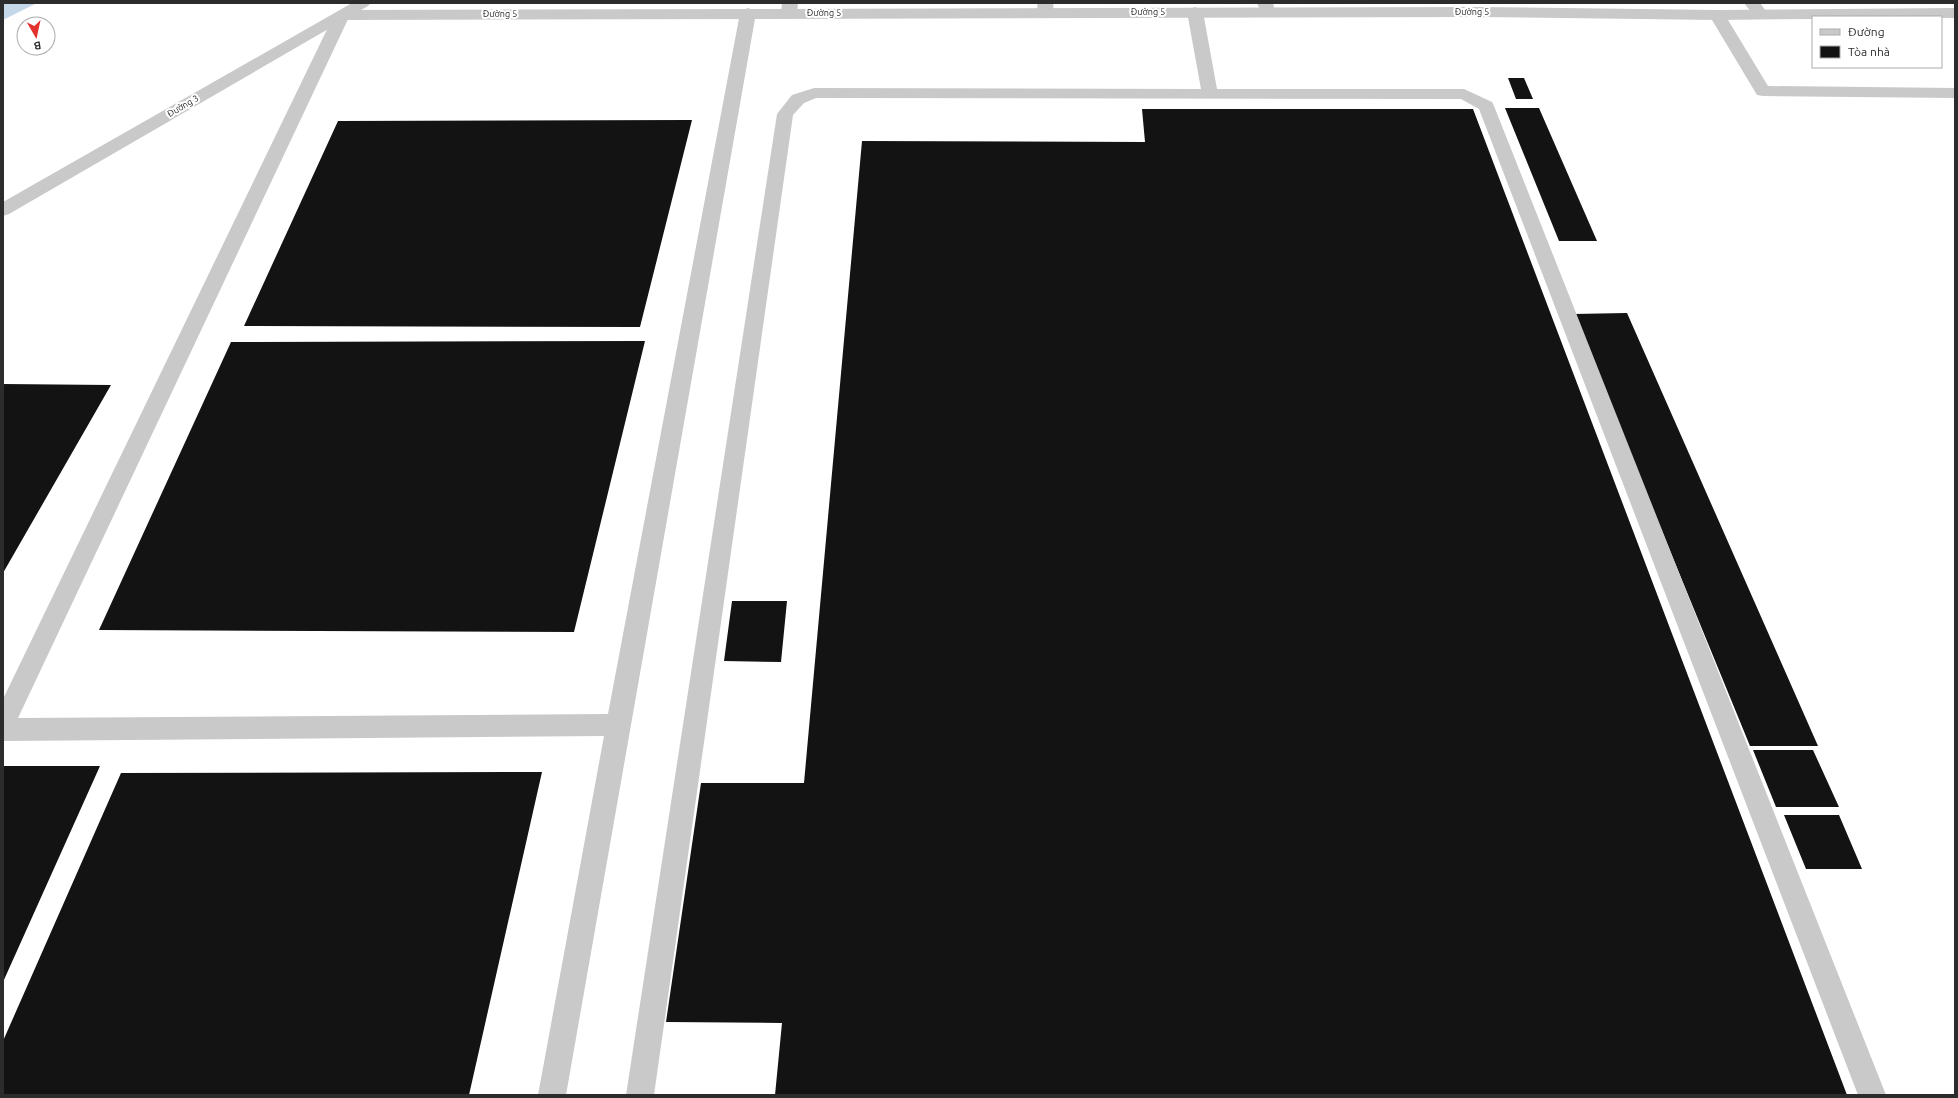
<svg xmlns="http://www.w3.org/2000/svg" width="1958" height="1098" viewBox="0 0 1958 1098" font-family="Ubuntu,sans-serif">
	<rect width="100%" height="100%" fill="#fff"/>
	<path fill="#c4d8ea" d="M3 3H37L3 20Z"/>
	<path fill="#131313" d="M1508 78H1524L1533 99H1516Z
		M1505 108H1539L1597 241H1559Z
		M1142 109H1473L1847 1095H775L782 1023 666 1022 701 783H804L862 141 1145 142Z
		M692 120 640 327 244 326 338 121Z
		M1627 313 1818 746H1750L1573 314Z
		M645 341 574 632 99 630 231 342Z
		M3 384 111 385 3 573Z
		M732 601H787L781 662 724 661Z
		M1753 750H1813L1839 807H1776Z
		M3 766H100L3 982Z
		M542 772 469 1095H3V1041L121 773Z
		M1784 815H1839L1862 869H1806Z"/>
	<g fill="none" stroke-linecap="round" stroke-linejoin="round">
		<path fill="#c9c9c9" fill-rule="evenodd" d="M782 3H798L797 13 794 16H784L781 13Z
			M1037 3H1053L1054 13 1051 16H1041L1038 13Z
			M1257 3H1273L1275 12 1272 15H1262Z
			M1744 3H1760L1768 14 1765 17H1755Z
			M1195 7 1200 9 1203 12 1217 89H1464L1492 102 1494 106 1886 1095H1858L1479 109 1461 99 816 98 804 103 793 115 654 1095H626L777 114 792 95 814 88 1201 89 1187 12 1190 9Z
			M748 8 753 10 756 13 566 1095H538L604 736 3 741V699L334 15 337 12H347L350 15 18 718 608 714 740 13 743 10Z
			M1717 10 1722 12 1725 15 1768 86 1955 88V98L1763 96 1757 95 1709 15 1712 12Z"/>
		<path fill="#c9c9c9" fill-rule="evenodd" d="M1478 7 1717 10 1955 8V18L1813 17V19L1717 20 1478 17 342 20 337 18 334 15 337 12 342 10Z"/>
		<path fill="#c9c9c9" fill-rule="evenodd" d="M352 3H371L368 6 9 214 3 216V202Z"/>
	</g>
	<g text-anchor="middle" stroke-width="4" stroke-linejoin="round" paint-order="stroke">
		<g font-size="9" fill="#2c2c2c" stroke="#fff">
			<text x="1148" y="15">Đường 5</text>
			<text x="1472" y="15">Đường 5</text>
			<text x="824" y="16">Đường 5</text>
			<text x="500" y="17">Đường 5</text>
			<text transform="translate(183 106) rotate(-30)" y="3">Đường 3</text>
		</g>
	</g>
	<rect width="1958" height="1098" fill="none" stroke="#2c2c2c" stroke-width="8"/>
	<rect x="1812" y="16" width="130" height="52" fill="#ffffff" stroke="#ababab"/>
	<rect x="1820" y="29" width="20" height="6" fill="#c9c9c9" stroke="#ababab"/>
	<text x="1848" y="36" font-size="12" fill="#2c2c2c">Đường</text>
	<rect x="1820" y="46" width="20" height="12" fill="#131313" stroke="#ababab"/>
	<text x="1848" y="56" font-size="12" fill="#2c2c2c">Tòa nhà</text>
	<g transform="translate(36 36) rotate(171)"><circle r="19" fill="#ffffff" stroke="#ababab"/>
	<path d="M0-3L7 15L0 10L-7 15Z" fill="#e3312d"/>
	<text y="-6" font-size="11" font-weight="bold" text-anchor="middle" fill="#2c2c2c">B</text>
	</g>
</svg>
